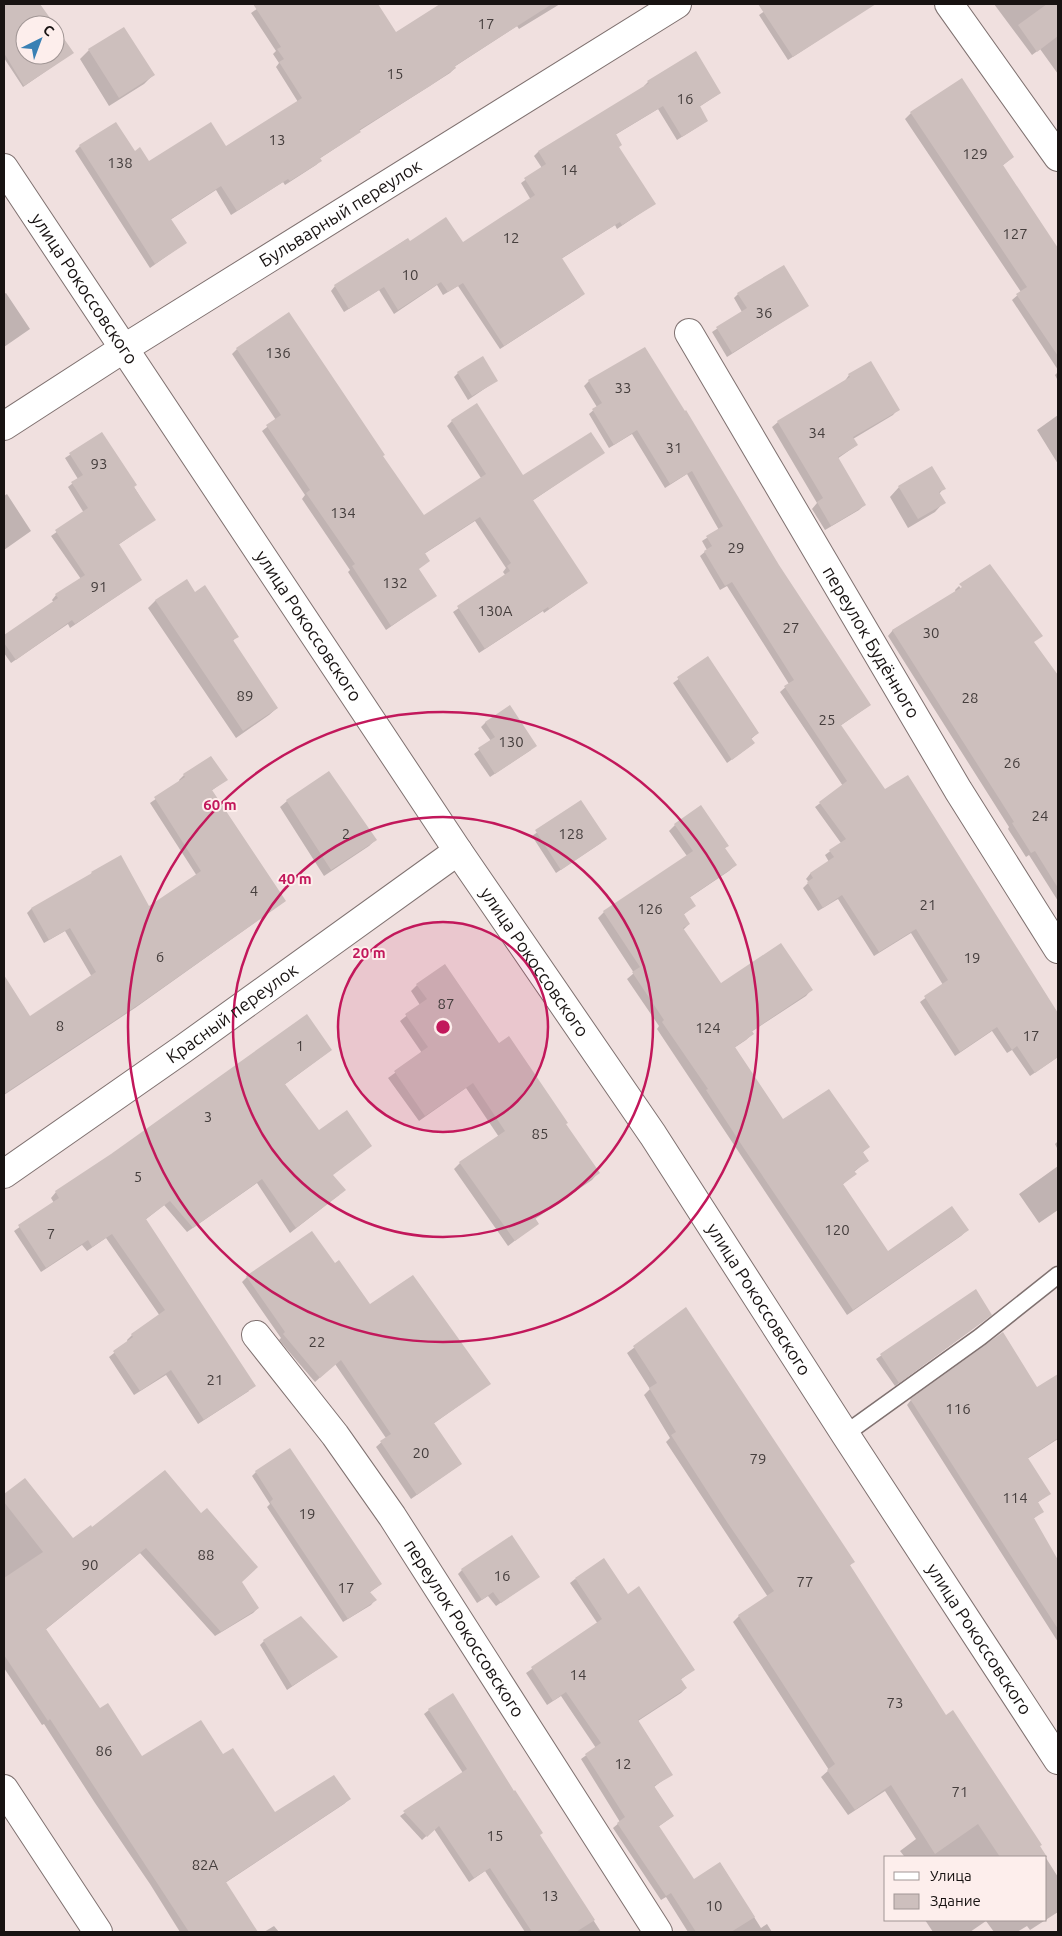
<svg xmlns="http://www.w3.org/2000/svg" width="1062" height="1936" viewBox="0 0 1062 1936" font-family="Ubuntu,sans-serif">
	<rect width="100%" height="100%" fill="#f0e0df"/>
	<path fill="#0003" d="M4 4H39L53 25H25V55H55V28L72 53 23 87 4 58Z
		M264 4H375L395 34 442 4H560L519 29 517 26 454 67 455 68 450 73 359 131 354 136 319 159 321 160 316 165 285 185 283 182 231 215 216 190 170 220 185 243 150 268 75 151 80 146 134 153 149 163 226 148 298 102 276 67 279 63 273 54 276 51 251 13Z
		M775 4H853L851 5 857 15 788 60 759 15Z
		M994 4H1058V74L1040 49 1032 55Z
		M89 50 153 75 144 84 109 106 80 59Z
		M648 82 720 93 699 107 707 121 677 140 658 109 615 135 618 147 654 204 617 229 615 225 561 259 583 294 579 298 500 349 458 286 443 295 437 285 394 314 379 290 344 312 331 291 335 286 407 239 409 242 462 244 531 200 521 183 542 168 534 156 538 152 645 87 644 86Z
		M911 113 1013 157 1002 166 1058 251V292L1050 297 1058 309V370L1012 300 1021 292 905 119Z
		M6 293 30 329 4 347V294Z
		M738 294 807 306 727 357 712 332 742 312 734 298Z
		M645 348 778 566 870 705 840 726 885 791 1022 960 1058 1015V1057L1030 1076 1012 1050 1007 1053 992 1031 955 1056 920 1002 943 985 911 933 874 956 838 899 818 911 803 888 809 882 806 879 810 874 829 862 825 855 841 843 815 807 843 786 780 692 789 684 727 586 720 590 700 556 707 550 702 541 719 530 687 474 665 488 632 434 609 448 589 414 597 407 584 386 589 381Z
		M237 349 382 456 424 517 481 478 447 426 452 421 523 477 603 453 532 501 587 583 544 613 543 611 479 653 453 612 506 576 503 572 506 568 475 521 424 554 428 561 418 569 435 596 386 630 348 572 350 570 302 499 305 495 262 431 276 420 232 354Z
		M1058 372V381L1055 375Z
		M458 373 496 381 468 400 454 377Z
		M849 375 898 409 893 415 853 439 857 445 837 459 864 505 859 510 825 530 812 509 817 503 772 427 778 422 844 382Z
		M1058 415V464L1037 430Z
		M102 434 154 520 118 545 141 580 70 628 68 624 11 663 4 653V637L54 603 52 600 56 595 81 579 51 536 84 513 68 487 78 479 65 458Z
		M931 468 944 488 939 494 944 502 935 512 908 528 890 497 899 487Z
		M7 494 31 531 4 550V496Z
		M187 581 195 594 237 636 232 642 277 708 269 715 236 738 148 608 155 601Z
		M959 586 964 593 1033 643 1058 677V901L1029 855 1026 857 1008 829 1009 827 888 636 893 630 956 592 955 590Z
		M708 658 758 733 751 739 754 743 749 747 727 763 673 683Z
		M486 722 531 750 490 777 474 754 491 741 481 727Z
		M211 757 226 780 211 791 285 901 135 1008 4 1095V1009L18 1000 29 1018 92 977 65 931 44 943 27 913 31 909 87 878 92 873 149 908 197 876 150 803 180 782 179 780 184 775Z
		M287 801 375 840 369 846 324 876 280 807Z
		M581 802 601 843 556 873 532 836Z
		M675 825 727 846 724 849 735 865 729 871 689 898 694 906 683 915 689 924 683 930 721 985 811 990 806 996 751 1032 752 1034 746 1040 734 1048 782 1120 868 1147 862 1153 867 1161 854 1172 855 1174 842 1185 887 1252 967 1230 961 1236 847 1315 657 1029 659 1026 627 979 634 973 598 918 604 912 687 856 669 831Z
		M417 985 499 1045 565 1124 598 1173 592 1180 535 1219 538 1223 508 1246 454 1169 460 1163 499 1137 466 1088 419 1121 388 1078 422 1053 400 1021 420 1005 411 991Z
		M331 1050 284 1085 319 1132 371 1146 332 1175 339 1195 290 1233 257 1183 187 1232 164 1205 145 1220 249 1391 198 1424 166 1375 134 1395 109 1357 128 1342 127 1340 132 1335 160 1316 106 1238 87 1251 82 1245 41 1272 14 1231 54 1203 51 1198 56 1192 112 1155Z
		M1058 1141V1150L1055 1144Z
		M1058 1166V1210L1039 1223 1019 1194Z
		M247 1277 370 1306 489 1384 433 1424 461 1464 411 1499 376 1447 386 1438 335 1364 315 1382 279 1340 281 1338 242 1282Z
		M975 1291 986 1319 895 1386 876 1359Z
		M686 1309 853 1562 849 1566 946 1717 1045 1857H902L904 1856 900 1851 916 1839 885 1791 848 1815 821 1777 829 1770 733 1622 739 1616 768 1597 666 1442 670 1438 644 1395 650 1389 627 1353Z
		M1056 1377 1058 1380V1439L1027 1459 1049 1494 1037 1503 1042 1512 1033 1519 1058 1562V1642L907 1405 911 1400 1037 1389Z
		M256 1472 381 1584 369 1593 375 1600 371 1605 343 1622 267 1507 270 1504 252 1476Z
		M25 1479 73 1540 92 1528 241 1582 258 1608 253 1613 215 1636 140 1553 45 1630 100 1710 142 1758 222 1756 275 1814 349 1799 344 1804 225 1883 257 1932H180L150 1884 95 1803 44 1724 42 1725 4 1668V1496Z
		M462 1570 538 1577 496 1606 488 1596 477 1603 458 1574Z
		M575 1579 628 1596 693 1670 680 1680 686 1688 681 1693 638 1721 671 1774 654 1787 673 1816 658 1827 693 1881 720 1863 761 1928 767 1924 772 1932H688L666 1897 661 1900 613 1828 620 1822 581 1759 596 1748 561 1696 547 1705 526 1673 598 1624 570 1583Z
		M264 1641 336 1657 287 1690 260 1645Z
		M429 1710 539 1836 601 1932H525L485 1871 469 1882 434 1829 422 1840 400 1816 463 1773 424 1714Z
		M1046 1858 1058 1877V1912L1030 1930 1027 1926 1017 1932H994L986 1921 970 1932H933L925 1920H1046Z
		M274 1926 279 1932H264Z"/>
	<path fill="#cdbfbd" d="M4 4H40L55 25H25V55H55V26L74 53 24 86 4 53Z
		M253 4H378L396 32 440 4H552L455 66 456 68 430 86 359 130 361 132 320 158 322 161 290 181 288 179 237 211 221 186 171 219 187 243 155 264 79 145 116 122 135 151 140 147 149 161 211 122 226 146 302 98 279 62 284 59 277 49 281 47Z
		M758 4H876L793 57Z
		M1047 4H1058V36L1037 52 1018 25Z
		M124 27 155 75 119 98 88 49Z
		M696 51 721 93 700 106 708 121 682 137 663 106 616 134 622 145 619 147 656 204 622 225 620 222 562 258 585 294 504 346 463 283 448 292 441 282 398 310 384 287 349 309 334 285 408 238 410 241 446 217 463 242 535 195 524 178 546 164 538 151 649 83 647 81Z
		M962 78 1014 157 1003 165 1058 248V356L1016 294 1027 287 910 112Z
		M784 265 809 306 732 353 716 327 747 308 737 293Z
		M289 312 385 455 383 456 424 515 486 474 451 420 477 403 523 475 591 432 605 453 533 500 588 583 549 609 548 607 485 649 457 606 510 571 507 566 511 563 480 517 425 553 430 561 419 569 437 596 391 626 352 566 355 564 306 493 310 490 266 425 281 415 236 348Z
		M645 347 685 411 686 410 779 565 871 705 841 725 885 789 908 775 1058 1013V1057L1035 1073 1017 1046 1012 1050 997 1027 960 1052 924 996 948 980 916 929 879 952 842 895 823 908 807 882 813 878 810 873 834 857 829 850 846 839 819 802 847 781 784 686 794 680 732 582 725 586 704 551 712 546 706 536 723 526 692 471 670 484 637 430 614 445 592 409 602 403 588 380Z
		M483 356 498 381 472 396 457 372Z
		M871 361 900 410 853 437 858 445 838 457 866 505 831 526 817 502 823 498 777 421 850 377 848 374Z
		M102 432 137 485 134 487 156 520 119 544 142 580 75 624 72 620 16 660 4 643V635L58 598 55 594 85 575 55 530 88 508 71 482 83 475 69 453Z
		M932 466 946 489 939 492 946 503 918 519 898 486Z
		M990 564 1043 636 1034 642 1058 675V888L1035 851 1031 853 1012 823 1014 822 892 630 962 587 959 584Z
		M187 579 195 592 205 585 239 637 233 640 278 708 243 731 155 600Z
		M708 656 759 733 751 738 755 743 732 760 677 677Z
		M510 705 537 746 495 774 478 748 495 737 485 722Z
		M211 756 228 780 212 790 286 901 141 1003 4 1094V975L30 1016 96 972 70 928 49 940 31 908 92 873 91 872 121 855 149 906 201 871 154 797 185 777 183 774Z
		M329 771 377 840 331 870 286 800Z
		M581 800 607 839 561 870 535 830Z
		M701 805 729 846 725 848 737 865 690 897 696 906 684 914 690 924 683 928 721 983 781 943 813 990 752 1031 754 1034 735 1047 783 1119 829 1089 870 1147 863 1152 869 1161 854 1171 857 1174 843 1184 888 1251 952 1206 969 1230 853 1310 743 1147 706 1090 708 1089 662 1022 664 1020 632 972 640 967 603 911 693 851 674 824Z
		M445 964 499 1043 509 1036 568 1123 566 1124 600 1173 540 1214 535 1218 539 1224 515 1241 459 1162 505 1131 473 1083 425 1116 394 1071 428 1047 405 1014 427 999 416 984Z
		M307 1014 332 1050 285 1084 319 1130 347 1110 372 1146 333 1175 346 1190 296 1228 262 1179 193 1228 170 1201 146 1219 256 1386 204 1420 171 1370 140 1391 113 1351 133 1337 131 1334 165 1310 112 1234 92 1247 88 1240 46 1268 18 1225 59 1198 55 1191 111 1154Z
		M312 1231 335 1263 339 1260 370 1304 413 1275 491 1384 434 1423 462 1464 417 1495 380 1441 391 1434 341 1360 320 1378 283 1334 285 1332 246 1276Z
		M976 1289 992 1315 899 1383 880 1354Z
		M686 1307 855 1562 850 1565 946 1715 953 1710 1042 1845 1040 1846 1047 1857H1000L978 1824 935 1854 891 1785 855 1810 827 1770 835 1764 738 1615 774 1591 727 1522 671 1435 676 1432 649 1388 657 1383 633 1346Z
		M1003 1332 1037 1387 1058 1374V1438L1028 1458 1051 1494 1038 1502 1044 1512 1034 1518 1058 1560V1629L910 1399Z
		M290 1448 382 1584 370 1592 377 1600 348 1619 270 1502 273 1499 255 1471Z
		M165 1470 201 1513 207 1508 258 1567 242 1582 259 1608 221 1632 146 1548 46 1629 100 1708 108 1703 142 1756 201 1720 223 1754 233 1748 275 1812 334 1775 351 1799 226 1882 258 1932H189L50 1719 48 1721 4 1655V1578L43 1552 4 1502V1494L25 1478 73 1538 91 1525 92 1527Z
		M512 1535 540 1577 501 1603 493 1592 482 1600 461 1569Z
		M604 1558 628 1594 639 1586 695 1670 681 1679 687 1688 638 1720 673 1775 654 1786 674 1816 659 1826 694 1879 720 1862 755 1917 731 1932H696L671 1893 666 1896 617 1823 625 1817 585 1754 601 1743 566 1692 553 1701 531 1667 602 1619 575 1578Z
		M301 1616 338 1657 292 1686 263 1640Z
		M453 1693 514 1791 515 1790 543 1833 540 1835 595 1920 576 1932H532L490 1868 474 1878 439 1826 427 1837 403 1811 467 1769 428 1709Z"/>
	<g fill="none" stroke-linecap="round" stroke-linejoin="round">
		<g stroke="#7f7170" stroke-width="19">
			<path id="service" d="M845 1434 980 1337 1058 1275"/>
		</g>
		<g stroke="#7f7170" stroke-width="30">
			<g id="minor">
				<path d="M949 4 1058 157"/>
				<path id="s1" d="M4 168 458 851 653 1135 845 1434 1058 1760"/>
				<path id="s2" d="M689 333 958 790 1058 949"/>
				<path id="s3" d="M4 426 123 349 677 4"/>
				<path id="s4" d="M4 1174 183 1049 458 851"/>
				<path id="s5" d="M256 1335 335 1435 392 1516 658 1932"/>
			</g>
		</g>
		<g stroke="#7f7170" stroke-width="30">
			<path id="secondary" d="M4 1789 98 1932"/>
		</g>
		<use href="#service" stroke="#fff" stroke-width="16"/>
		<use href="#minor" stroke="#fff" stroke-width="28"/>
		<use href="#secondary" stroke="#fff" stroke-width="28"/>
	</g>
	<circle cx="443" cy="1027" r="105" fill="#c2185b" fill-opacity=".12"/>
	<g fill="none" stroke="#c2185b" stroke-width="2.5">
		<circle cx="443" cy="1027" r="105"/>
		<circle cx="443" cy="1027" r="210"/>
		<circle cx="443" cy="1027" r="315"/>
	</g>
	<g text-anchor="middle" stroke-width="4" stroke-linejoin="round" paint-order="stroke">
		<g font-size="15" fill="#453e3d">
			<text x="486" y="29">17</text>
			<text x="395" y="79">15</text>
			<text x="685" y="104">16</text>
			<text x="277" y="145">13</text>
			<text x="975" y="159">129</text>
			<text x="120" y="168">138</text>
			<text x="569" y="175">14</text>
			<text x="1015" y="239">127</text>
			<text x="511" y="243">12</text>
			<text x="410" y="280">10</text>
			<text x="764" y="318">36</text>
			<text x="278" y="358">136</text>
			<text x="623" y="393">33</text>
			<text x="817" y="438">34</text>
			<text x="674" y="453">31</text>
			<text x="99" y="469">93</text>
			<text x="343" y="518">134</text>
			<text x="736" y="553">29</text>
			<text x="395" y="588">132</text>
			<text x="99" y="592">91</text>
			<text x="495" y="616">130А</text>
			<text x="791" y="633">27</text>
			<text x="931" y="638">30</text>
			<text x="245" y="701">89</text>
			<text x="970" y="703">28</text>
			<text x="827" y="725">25</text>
			<text x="511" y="747">130</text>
			<text x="1012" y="768">26</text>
			<text x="1040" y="821">24</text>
			<text x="346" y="839">2</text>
			<text x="571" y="839">128</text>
			<text x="254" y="896">4</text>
			<text x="928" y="910">21</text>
			<text x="650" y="914">126</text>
			<text x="160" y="962">6</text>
			<text x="972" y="963">19</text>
			<text x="446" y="1009">87</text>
			<text x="60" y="1031">8</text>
			<text x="708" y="1033">124</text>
			<text x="1031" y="1041">17</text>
			<text x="300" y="1051">1</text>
			<text x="208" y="1122">3</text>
			<text x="540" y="1139">85</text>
			<text x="138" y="1182">5</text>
			<text x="837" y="1235">120</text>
			<text x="51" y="1239">7</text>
			<text x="317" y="1347">22</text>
			<text x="215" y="1385">21</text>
			<text x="958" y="1414">116</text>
			<text x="421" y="1458">20</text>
			<text x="758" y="1464">79</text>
			<text x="1015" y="1503">114</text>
			<text x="307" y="1519">19</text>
			<text x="206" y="1560">88</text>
			<text x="90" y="1570">90</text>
			<text x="502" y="1581">16</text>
			<text x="805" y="1587">77</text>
			<text x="346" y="1593">17</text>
			<text x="578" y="1680">14</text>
			<text x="895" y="1708">73</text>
			<text x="104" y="1756">86</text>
			<text x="623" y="1769">12</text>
			<text x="960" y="1797">71</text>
			<text x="495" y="1841">15</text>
			<text x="205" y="1870">82А</text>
			<text x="550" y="1901">13</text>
			<text x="714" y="1911">10</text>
		</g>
		<g font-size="18" fill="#181312" stroke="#fdeeec">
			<text dy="6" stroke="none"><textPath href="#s3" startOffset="398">Бульварный переулок</textPath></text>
			<text dy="6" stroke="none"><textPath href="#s1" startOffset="145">улица Рокоссовского</textPath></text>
			<text dy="6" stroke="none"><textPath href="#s1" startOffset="550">улица Рокоссовского</textPath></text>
			<text dy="6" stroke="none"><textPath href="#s2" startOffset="359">переулок Будённого</textPath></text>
			<text dy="6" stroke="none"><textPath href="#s1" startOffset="955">улица Рокоссовского</textPath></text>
			<text dy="6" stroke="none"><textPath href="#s4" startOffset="279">Красный переулок</textPath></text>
			<text dy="6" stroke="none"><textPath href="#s1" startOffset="1360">улица Рокоссовского</textPath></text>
			<text dy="6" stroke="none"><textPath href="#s5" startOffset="360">переулок Рокоссовского</textPath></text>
			<text dy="6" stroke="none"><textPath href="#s1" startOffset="1765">улица Рокоссовского</textPath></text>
		</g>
	</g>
	<circle cx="443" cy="1027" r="8" fill="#c2185b" stroke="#fdeeec" stroke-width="2.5"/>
	<g font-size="15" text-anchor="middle" font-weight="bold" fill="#c2185b" stroke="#fdeeec" stroke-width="4" stroke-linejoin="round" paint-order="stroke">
		<text x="220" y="810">60 m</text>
		<text x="295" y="884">40 m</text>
		<text x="369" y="958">20 m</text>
	</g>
	<rect width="1062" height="1936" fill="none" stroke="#181312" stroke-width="10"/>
	<rect x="884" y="1856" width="162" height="65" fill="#fdeeec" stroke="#a19695"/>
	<rect x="894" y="1872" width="25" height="8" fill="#ffffff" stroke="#a19695"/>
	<text x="930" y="1881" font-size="15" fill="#181312">Улица</text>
	<rect x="894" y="1894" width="25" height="15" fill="#cdbfbd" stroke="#a19695"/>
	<text x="930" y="1906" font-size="15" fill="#181312">Здание</text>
	<g transform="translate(40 40) rotate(42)"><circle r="24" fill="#fdeeec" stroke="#a19695"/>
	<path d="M0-4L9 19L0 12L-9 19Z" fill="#3980b4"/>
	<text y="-8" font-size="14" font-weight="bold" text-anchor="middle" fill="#181312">С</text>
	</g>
</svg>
